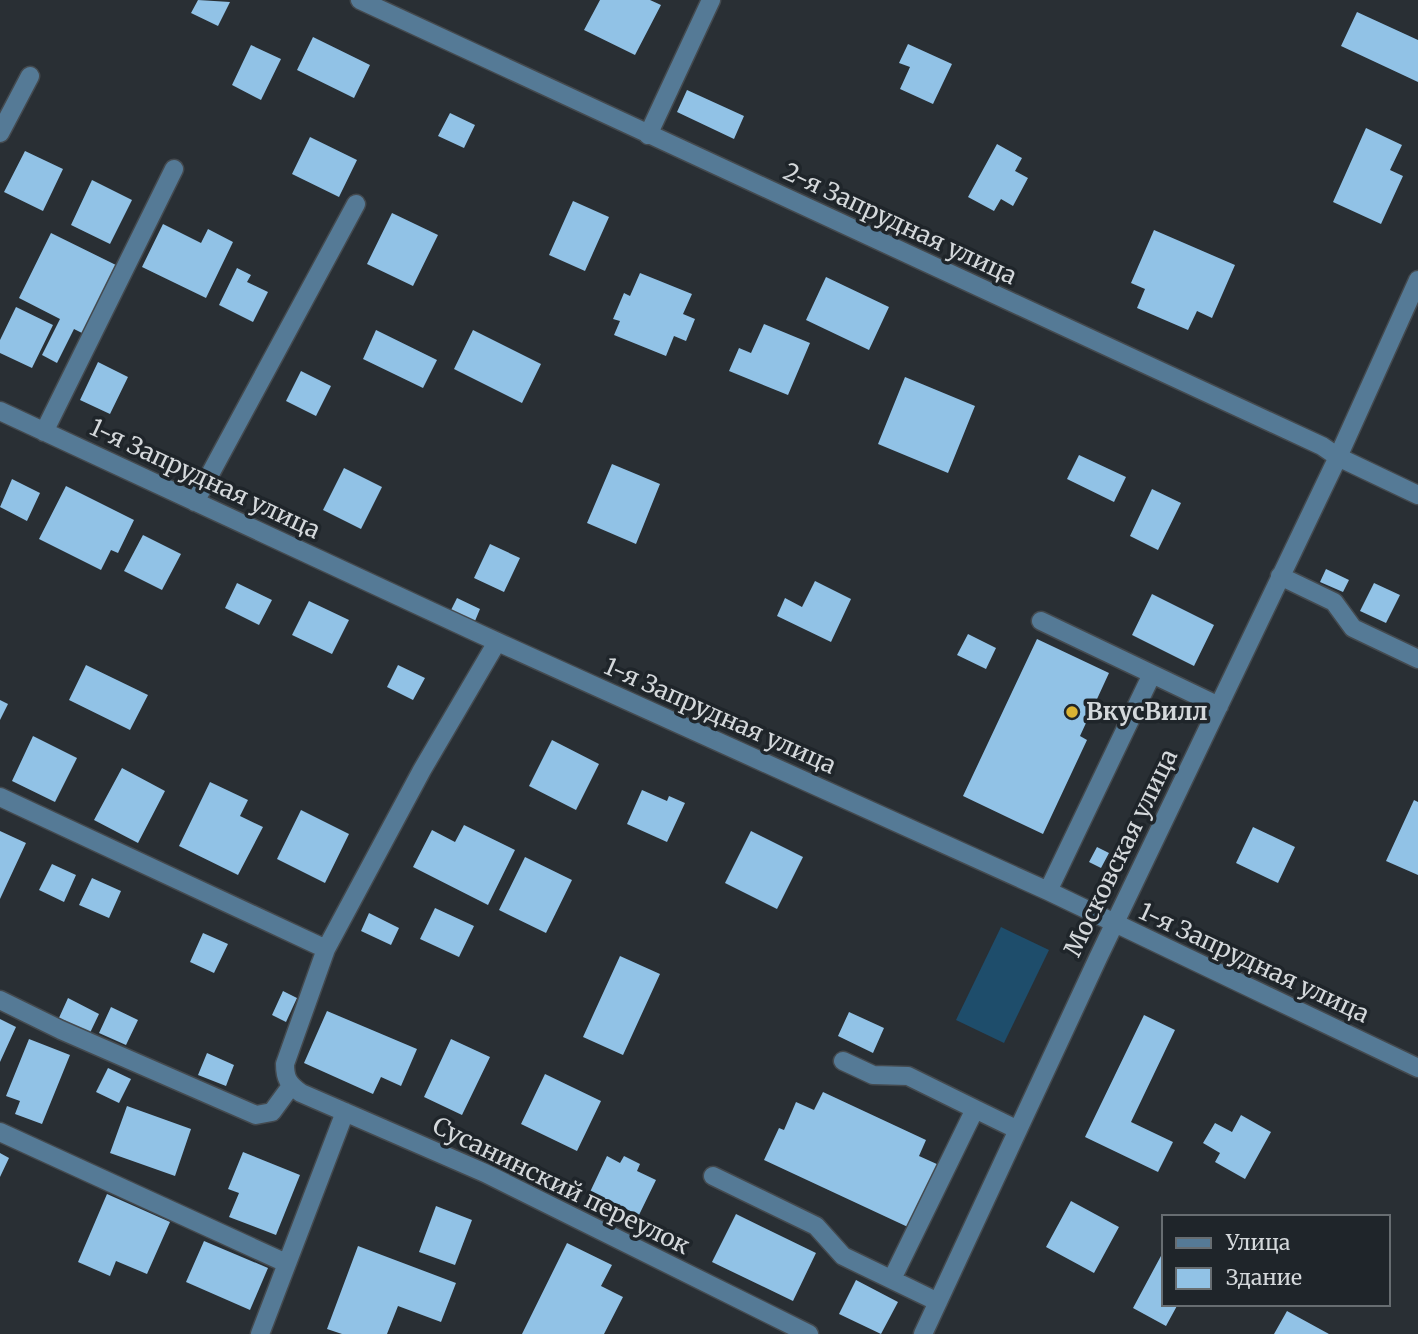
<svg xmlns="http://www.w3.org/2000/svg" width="1418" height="1334" viewBox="0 0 1418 1334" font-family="Merriweather,serif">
	<rect width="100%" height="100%" fill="#292f34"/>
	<path fill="#1e4d6b" d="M1001 927 1049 950 1004 1043 956 1020Z"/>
	<path fill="#91c2e6" d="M198 0 230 2 218 26 191 13Z
		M600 0H650L661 5 635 55 584 30Z
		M1357 12 1418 40V82L1341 46Z
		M313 37 370 65 354 98 297 70Z
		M908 44 952 64 933 104 900 89 910 67 899 63Z
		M251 45 281 59 261 100 232 85Z
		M687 90 744 116 734 139 677 112Z
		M450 113 475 125 464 148 438 136Z
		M1366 128 1402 145 1390 170 1403 176 1381 224 1333 202Z
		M310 137 357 160 339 197 292 174Z
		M997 144 1022 158 1015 171 1028 178 1013 206 1001 199 994 211 968 197Z
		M25 151 63 169 43 211 4 192Z
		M92 180 132 200 110 244 71 225Z
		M573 201 609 217 585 271 549 255Z
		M392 213 438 235 413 286 367 264Z
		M163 224 201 243 208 229 233 242 206 298 142 267Z
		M1154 230 1235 265 1212 318 1197 311 1188 330 1137 308 1145 289 1131 283Z
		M51 233 120 267 86 335 74 329 57 363 42 355 60 319 19 298Z
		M237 268 251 275 247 282 268 292 253 322 219 305Z
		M640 273 692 294 683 314 695 319 686 341 674 336 666 356 614 335 620 321 613 319 624 293 630 296Z
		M826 277 889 307 869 350 806 320Z
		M16 307 53 325 32 368 0 353V340Z
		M764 324 810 343 788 395 729 371 739 348 751 353Z
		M376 330 437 360 423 388 363 359Z
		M473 330 541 364 522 403 454 369Z
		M98 362 128 377 110 414 80 400Z
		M301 371 331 386 316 416 286 401Z
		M905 377 975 406 948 473 878 444Z
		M1079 455 1126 477 1114 502 1067 479Z
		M612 464 660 484 636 544 587 523Z
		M344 468 382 487 361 529 323 510Z
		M12 479 40 493 27 521 0 507Z
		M66 486 134 520 118 553 111 550 101 570 39 539Z
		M1152 489 1181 503 1158 550 1130 536Z
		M143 535 181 554 162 590 124 571Z
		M490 544 520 558 504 592 474 578Z
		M1326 569 1349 580 1343 592 1320 582Z
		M815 581 851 599 831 642 777 616 785 598 802 607Z
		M237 583 272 600 259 625 225 608Z
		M1374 583 1400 595 1386 623 1360 611Z
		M1152 594 1214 625 1194 666 1132 635Z
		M457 598 480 609 475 621 451 610Z
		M309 601 349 620 332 654 292 635Z
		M968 634 996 648 986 669 957 655Z
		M1037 639 1109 673 1080 736 1087 740 1043 834 963 796Z
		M86 665 148 695 130 730 69 700Z
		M398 665 425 678 413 700 387 687Z
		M0 700 8 704 0 720Z
		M33 736 77 758 55 802 12 781Z
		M552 740 599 764 576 810 529 786Z
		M122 768 165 791 138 843 94 820Z
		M210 782 248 800 240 816 263 827 238 875 179 846Z
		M642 790 667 801 669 796 685 803 667 842 627 824Z
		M1414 800 1418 802V875L1386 861Z
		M301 810 349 834 325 883 277 859Z
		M464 825 515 850 488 905 413 867 432 830 455 842Z
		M1253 827 1295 847 1278 883 1236 863Z
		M0 831 26 843 0 899Z
		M751 831 803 857 777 909 725 883Z
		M1097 847 1109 853 1101 868 1089 862Z
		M525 857 572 880 546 933 499 910Z
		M52 864 76 875 64 902 39 890Z
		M92 878 121 891 109 918 79 905Z
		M435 908 474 926 459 957 420 939Z
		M369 913 399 928 391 945 361 931Z
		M203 933 228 944 214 973 190 962Z
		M620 956 660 974 623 1055 583 1037Z
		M283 991 297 998 286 1022 272 1015Z
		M68 998 99 1014 89 1035 58 1020Z
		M111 1007 138 1020 126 1045 99 1033Z
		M327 1011 417 1049 401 1086 381 1077 373 1094 304 1063Z
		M849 1012 884 1028 873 1053 838 1036Z
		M1144 1015 1175 1030 1131 1122 1173 1142 1158 1172 1085 1137Z
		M0 1019 16 1027 0 1062Z
		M29 1039 70 1055 42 1124 15 1114 20 1101 6 1096Z
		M451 1039 490 1057 462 1115 424 1097Z
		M207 1053 234 1065 226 1086 198 1075Z
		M108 1068 131 1079 119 1103 96 1092Z
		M545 1074 601 1101 577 1151 521 1124Z
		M823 1092 926 1140 919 1156 939 1165 910 1228 764 1160 779 1128 784 1130 796 1102 814 1110Z
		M127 1106 191 1129 175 1176 110 1153Z
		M1241 1115 1271 1132 1245 1179 1215 1162 1220 1153 1203 1143 1215 1123 1232 1132Z
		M243 1152 300 1175 276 1235 229 1217 239 1193 228 1189Z
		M0 1153 9 1158 0 1177Z
		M607 1156 620 1163 624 1156 640 1164 637 1171 656 1180 639 1215 590 1192Z
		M107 1194 170 1222 147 1274 116 1261 110 1276 78 1262Z
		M1071 1201 1119 1227 1094 1273 1046 1247Z
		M436 1206 472 1220 455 1265 419 1252Z
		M736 1214 816 1253 793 1301 712 1262Z
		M204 1241 268 1268 250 1310 186 1282Z
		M567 1243 612 1265 601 1286 623 1297 604 1334H522Z
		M358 1246 456 1283 441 1322 398 1306 387 1334H342L327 1329Z
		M1162 1254 1164 1255V1304H1178L1166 1326 1133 1308Z
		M856 1280 898 1302 881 1334 839 1314Z
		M1287 1311 1329 1334H1274Z"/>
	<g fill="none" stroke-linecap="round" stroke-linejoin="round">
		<g stroke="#444a4f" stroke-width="21">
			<path id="minor" d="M360 0 1322 446 1338 457 1418 495
				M0 133 30 76
				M648 135 711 0
				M0 411 480 634 1048 891 1418 1068
				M44 432 174 169
				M195 502 356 204
				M1280 576 1334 602 1353 628 1418 659
				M1041 621 1219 706
				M497 642 422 770 326 949 285 1064C285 1078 288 1084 301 1093L485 1173 809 1334
				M0 797 326 949
				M1048 891 1152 674
				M0 1000 61 1030 256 1115 272 1112 291 1086
				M843 1061 873 1075 908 1076 975 1109
				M0 1132 286 1263
				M713 1176 816 1226 843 1256 938 1302
				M892 1279 975 1109 1018 1130
				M260 1334 345 1112
				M923 1334 1098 958 1338 457 1418 280"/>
		</g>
		<use href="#minor" stroke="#557a96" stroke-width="18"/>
	</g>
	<circle fill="#dab333" stroke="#1f252a" stroke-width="2.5" cx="1072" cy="712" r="7"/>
	<g text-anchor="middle" stroke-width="7" stroke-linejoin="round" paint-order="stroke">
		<g font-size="24" fill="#d4d8db" stroke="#1f252a">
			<text transform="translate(900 224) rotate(25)" y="8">2-я Запрудная улица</text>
			<text transform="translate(205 479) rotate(25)" y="8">1-я Запрудная улица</text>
			<text transform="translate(720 716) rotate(24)" y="8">1-я Запрудная улица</text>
			<text transform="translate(1121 853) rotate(-64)" y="8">Московская улица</text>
			<text transform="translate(1254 963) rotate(25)" y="8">1-я Запрудная улица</text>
			<text transform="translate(561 1186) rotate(26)" y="8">Сусанинский переулок</text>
		</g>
		<g font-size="24" font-weight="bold" fill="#d4d8db" stroke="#1f252a" text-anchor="start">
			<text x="1086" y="720">ВкусВилл</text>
		</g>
	</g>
	<rect x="1162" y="1215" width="228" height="91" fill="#1f252a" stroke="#676d71" stroke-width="2"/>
	<rect x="1176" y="1238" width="35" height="10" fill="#557a96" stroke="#676d71" stroke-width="2"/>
	<text x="1226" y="1250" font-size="21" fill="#d4d8db">Улица</text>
	<rect x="1176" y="1268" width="35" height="21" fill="#91c2e6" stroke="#676d71" stroke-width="2"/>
	<text x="1226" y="1285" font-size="21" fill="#d4d8db">Здание</text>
</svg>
